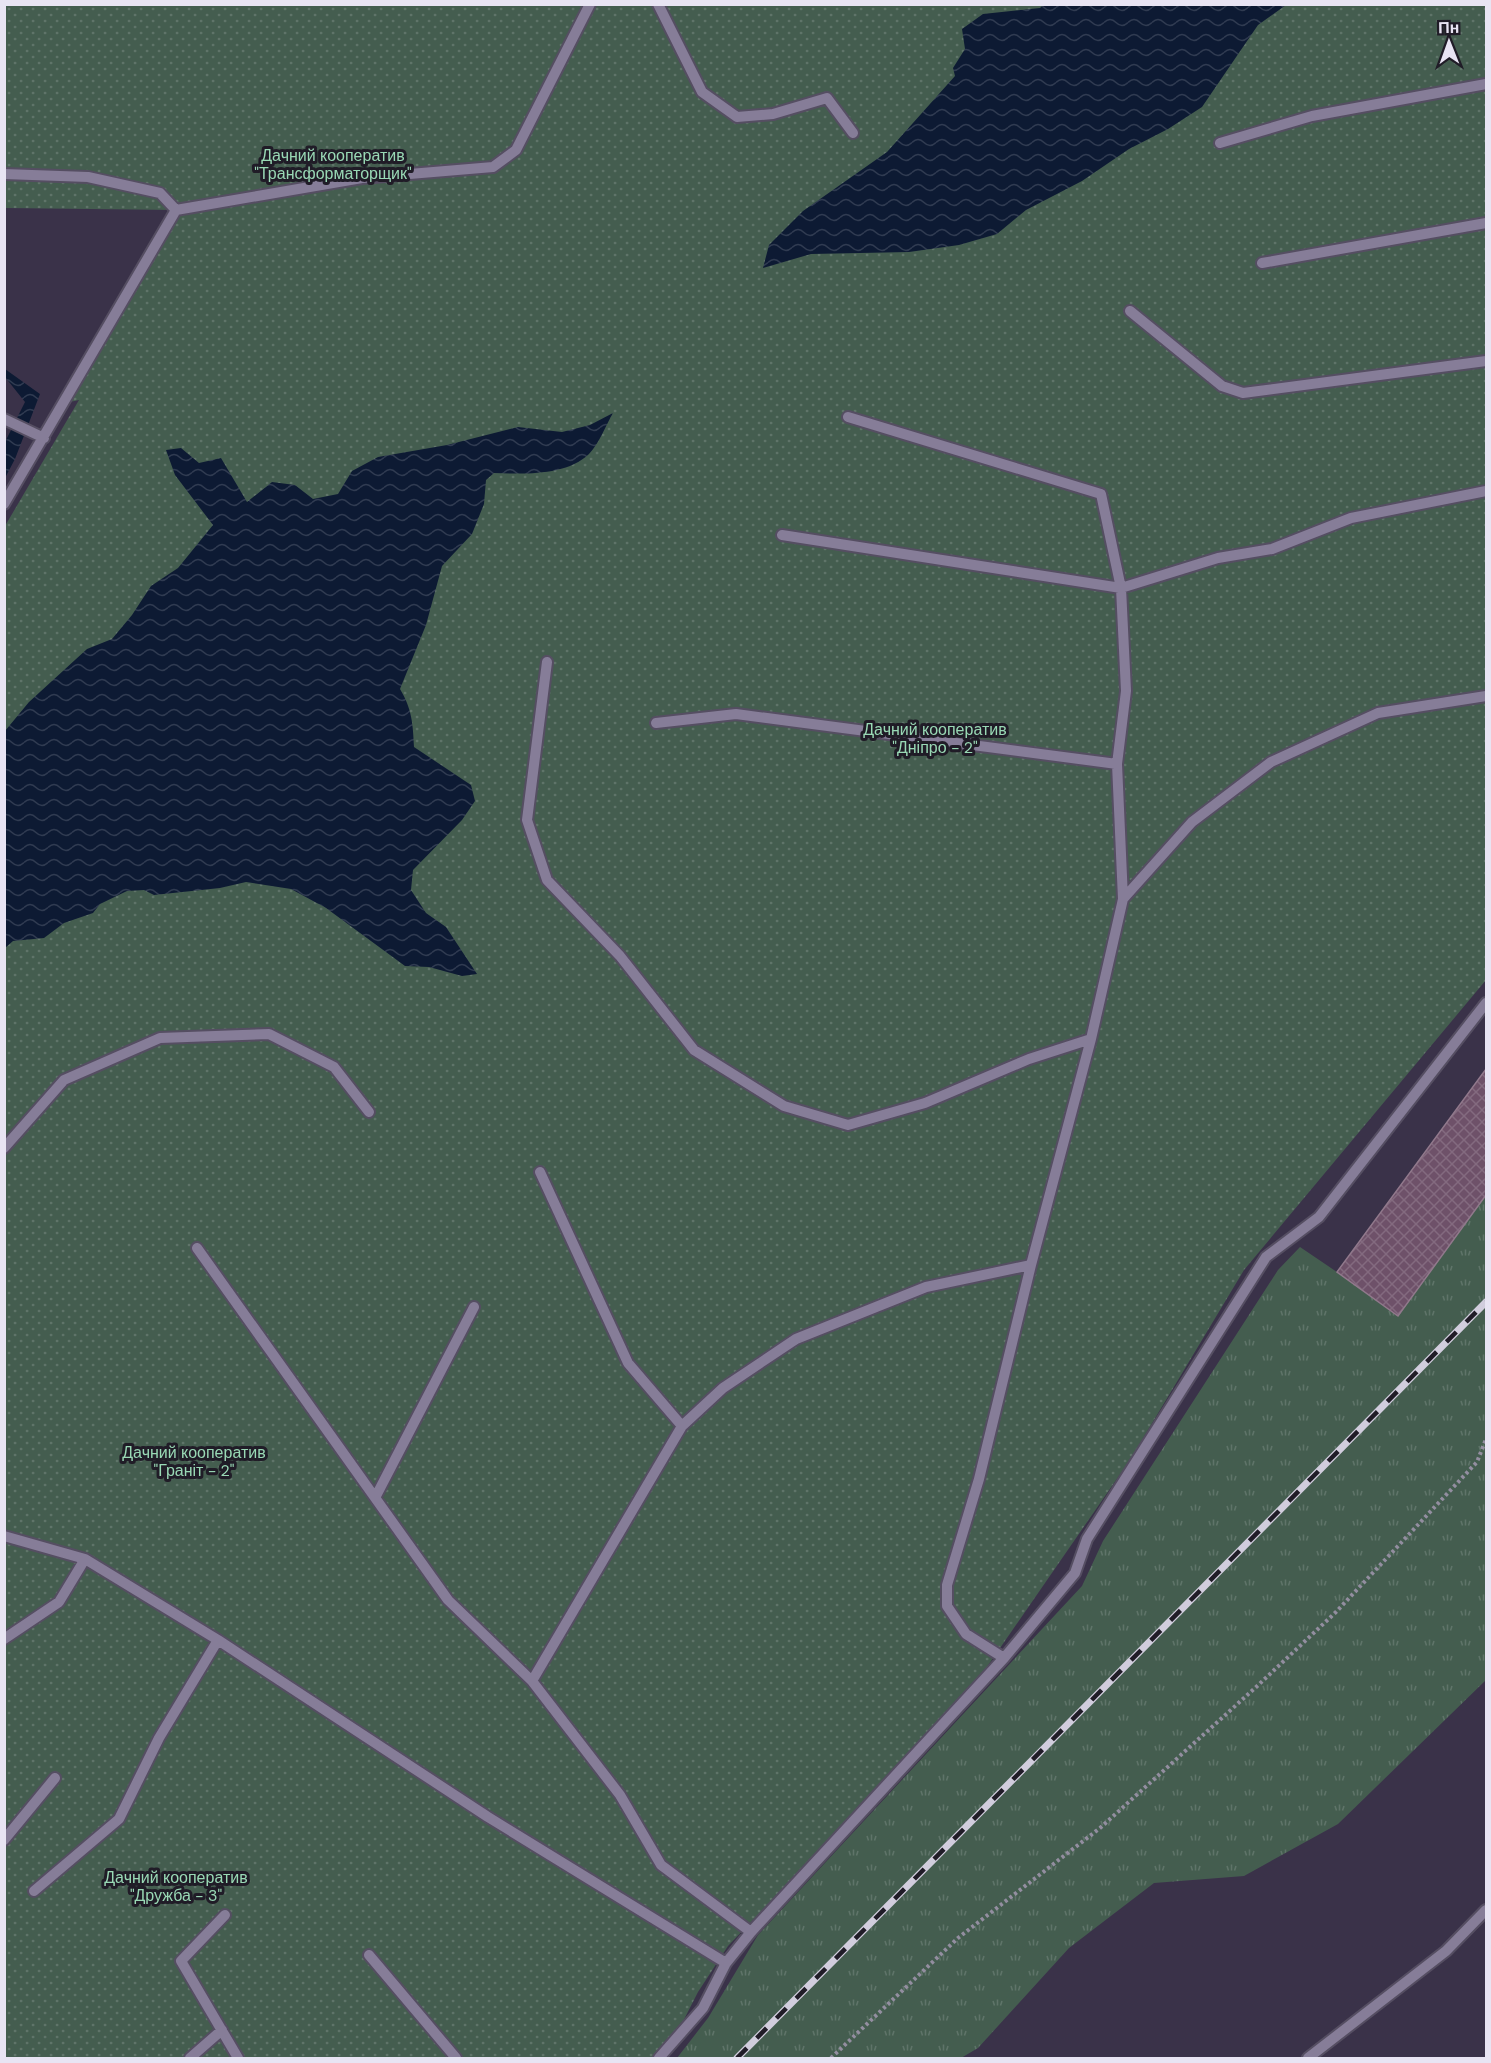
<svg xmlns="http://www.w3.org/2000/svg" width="1491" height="2063" viewBox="0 0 1491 2063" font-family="'DM Sans',sans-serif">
	<defs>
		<pattern id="grass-tufts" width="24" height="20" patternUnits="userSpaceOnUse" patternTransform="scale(1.5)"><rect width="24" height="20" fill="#445d4f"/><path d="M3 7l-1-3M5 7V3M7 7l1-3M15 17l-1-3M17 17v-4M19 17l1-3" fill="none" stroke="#5f7469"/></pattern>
		<pattern id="garden-dots" width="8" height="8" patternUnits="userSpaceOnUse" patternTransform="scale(1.5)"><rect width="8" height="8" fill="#445d4f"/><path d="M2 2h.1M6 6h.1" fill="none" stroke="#5f7469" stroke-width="1.8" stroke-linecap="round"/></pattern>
		<pattern id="water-waves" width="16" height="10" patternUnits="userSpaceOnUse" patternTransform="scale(1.5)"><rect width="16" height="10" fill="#0d1a33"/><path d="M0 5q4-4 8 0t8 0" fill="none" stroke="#303b51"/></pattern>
		<pattern id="building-cross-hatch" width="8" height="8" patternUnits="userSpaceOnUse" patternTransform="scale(1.5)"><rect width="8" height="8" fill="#6e5169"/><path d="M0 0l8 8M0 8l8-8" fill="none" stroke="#836a7f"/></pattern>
	</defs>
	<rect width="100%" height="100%" fill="#3a3249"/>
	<path fill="url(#grass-tufts)" d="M1486 1183V1680L1338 1824 1244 1876 1154 1883 1069 1948 978 2048 961 2058H677L708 2018 758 1935 1082 1586 1103 1541 1278 1270 1300 1247 1393 1310Z"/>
	<path fill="url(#garden-dots)" d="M5 5H1486V980L1244 1270 1130 1460 962 1703 728 1946 698 1992 669 2049 659 2058H5V526L79 400 65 403 176 210 5 208Z"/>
	<path fill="url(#water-waves)" d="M1043 5H1286L1258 25 1202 107 1168 129 1129 149 1082 181 1026 210 997 234 959 245 909 252 811 254 763 268 769 245 803 211 887 152 955 76 953 68 965 49 962 29 983 14 1040 8Z
		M5 369 40 394 15 459 5 478V442L25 402 5 377Z
		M613 413C606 425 599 444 589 454 566 476 525 474 494 473L486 480 484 504 472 534 442 566 426 625 400 689C412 709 413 724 414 747L471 785 475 801 462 820 413 870 411 890 426 913 446 927 477 974 462 976 429 967 405 966 326 908 291 889 246 882 220 888 154 895 144 890 127 891 100 904 93 913 64 923 44 938 13 941 5 948V731L29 702 87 649 112 639 132 615 151 586 178 568 213 525 175 475 166 450 181 448 199 463 221 458 247 502 272 482 295 485 313 499 338 494 352 471 378 457 447 445 518 427 562 432 590 425Z"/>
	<path fill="url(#building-cross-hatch)" stroke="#91798c" stroke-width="1.5" d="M1486 1069V1195L1398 1316 1337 1272Z"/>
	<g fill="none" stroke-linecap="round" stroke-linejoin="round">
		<g stroke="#554e62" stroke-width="14">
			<path id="service" d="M658 4 702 92 737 117 773 114 827 98 853 133
				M1220 143 1312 116 1486 84
				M4 174 88 177 160 193 176 210
				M1262 263 1486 223
				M1130 311 1222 386 1243 393 1486 361
				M848 417 1101 494 1121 588 1126 691 1117 764 1123 899
				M4 419 44 438
				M4 504 176 210 362 178 493 167 516 150 590 4
				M782 535 1121 588 1218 558 1272 549 1351 518 1486 491
				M547 662 527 820 547 880 620 956 694 1050 784 1106 848 1125 925 1103 1029 1059 1091 1039
				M656 723 736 714 1117 764
				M4 1148 64 1080 160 1038 269 1034 334 1067 369 1112
				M540 1172 628 1363 682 1426
				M197 1248 448 1600 532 1681
				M376 1496 474 1307
				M4 1536 85 1559 218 1640 488 1817 726 1963
				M4 1639 59 1602 85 1559
				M1004 1658 966 1634 947 1606V1585L979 1479 1031 1265 1091 1039 1123 899 1192 822 1271 762 1378 713 1486 696
				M4 1840 55 1778
				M34 1891 119 1819 159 1738 218 1640
				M225 1915 181 1961 238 2058
				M751 1932 661 1865 620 1795 532 1681 682 1426 723 1388 796 1339 926 1287 1031 1265
				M369 1955 456 2058
				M190 2058 222 2030
				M659 2058 703 2008 726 1963 751 1932 1004 1658 1075 1573 1087 1539 1266 1257 1319 1217 1486 1003
				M1308 2058 1446 1951 1486 1910"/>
		</g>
		<path stroke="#938ea0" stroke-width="4" stroke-dasharray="3 3" stroke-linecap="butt" d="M831 2058 958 1938 1100 1828 1254 1689 1336 1612 1477 1462 1486 1439"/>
		<use href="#service" stroke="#867d98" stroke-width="10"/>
		<g stroke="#d1cddd" stroke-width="7">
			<path id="rail" d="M737 2058 1486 1302"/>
		</g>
		<use href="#rail" stroke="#201c27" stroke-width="4.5" stroke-dasharray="14" stroke-linecap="butt"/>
	</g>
	<g text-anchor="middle" stroke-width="6" stroke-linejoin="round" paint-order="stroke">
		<g font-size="16" fill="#99d9b5" stroke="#201c27">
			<text x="333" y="161">Дачний кооператив<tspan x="333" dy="18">"Трансформаторщик"</tspan></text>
			<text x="935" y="735">Дачний кооператив<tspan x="935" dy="18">"Дніпро - 2"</tspan></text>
			<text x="194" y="1458">Дачний кооператив<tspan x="194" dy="18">"Граніт - 2"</tspan></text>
			<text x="176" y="1883">Дачний кооператив<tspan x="176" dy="18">"Дружба - 3"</tspan></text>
		</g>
	</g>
	<rect width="1491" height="2063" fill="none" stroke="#e8e4f3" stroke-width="12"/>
	<g transform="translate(1449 42) rotate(359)" stroke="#201c27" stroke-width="4.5" paint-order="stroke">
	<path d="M0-4.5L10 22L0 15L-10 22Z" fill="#e8e4f3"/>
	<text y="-9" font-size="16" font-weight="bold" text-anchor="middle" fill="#e8e4f3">Пн</text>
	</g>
</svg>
